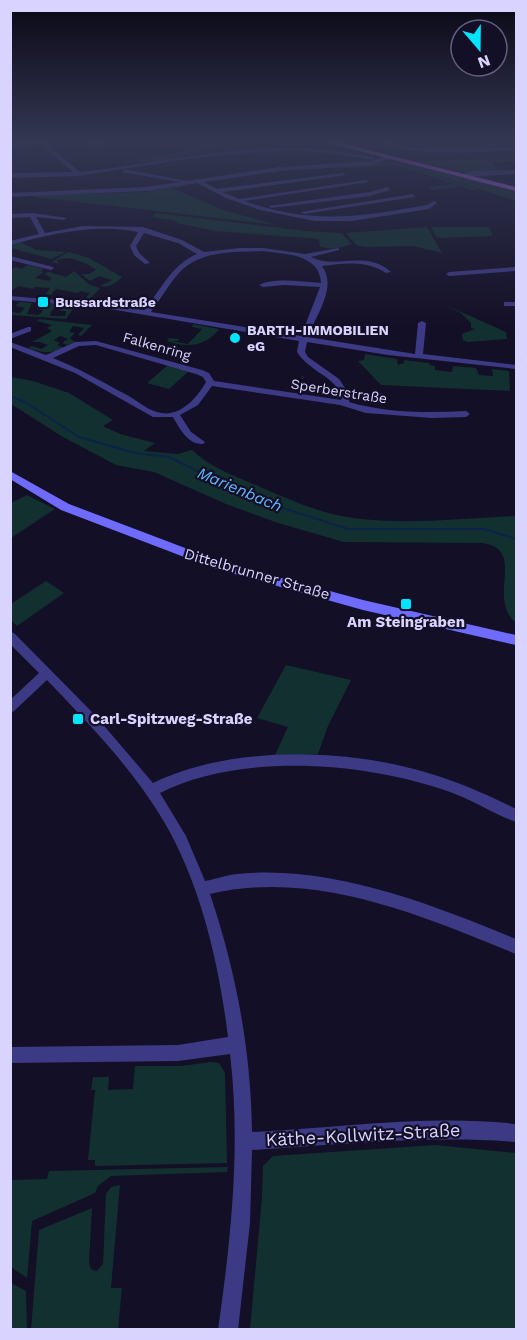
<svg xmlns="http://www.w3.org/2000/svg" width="527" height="1340" viewBox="0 0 527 1340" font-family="'Work Sans',sans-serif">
	<rect width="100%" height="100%" fill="#130f26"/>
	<path fill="#12302f" d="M217 139H234C214 146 155 168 136 160L189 150Z
		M516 158V161L493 162 499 172H464L415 161Z
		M389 161 385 163 395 162 477 189 473 190 455 184 458 187 432 190 429 187 455 184 397 165 342 168 340 167Z
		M398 161 516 190V201L397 162Z
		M194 184 174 189 223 210 277 225 34 197 36 195 147 192 148 190Z
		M156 213 305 231 341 233 352 244 335 249 320 247 319 239 215 231 177 223V221L152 217Z
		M427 227 442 253 413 246 365 247 356 245 346 233Z
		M431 227H489L493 236 437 238Z
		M21 242 36 250 66 252 51 259 11 248 10 245Z
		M68 252 89 258 122 277C115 284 109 288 100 286L112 280 99 276 90 281 81 274H89L96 270C90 265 71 254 57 260L59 264 52 262Z
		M28 265 44 269 41 271 44 272 35 278 49 281 52 278 44 274 49 272 66 277 74 271 90 285 100 288 89 300 74 298H86L90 293 80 291 78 293 56 289 51 295 46 294 50 288 35 287 33 289 19 286 11 291V269L16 267 21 269Z
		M19 302 32 303 27 314 39 315 43 310 37 309 40 304H56L50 314 51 316H65L66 311H60L64 305 75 306 66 319 11 315V312L20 313 25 308 16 306Z
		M441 303 506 332 507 339 467 342 463 340 462 334 475 329 471 328V323L461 313Z
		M39 319 92 325 81 336 78 335 84 328 73 326 69 332 75 333 70 338 75 342 67 345 62 343 68 339 60 336 54 340 60 343 57 345 64 348C49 354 43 353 28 348L32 346 41 349 48 345 39 342H32L52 331 47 328 52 325 37 321Z
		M193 324 219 329C206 347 186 348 167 341L169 338 179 339 178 341H171L188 344 202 329 192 327Z
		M365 354 397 359 398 365 404 363V360L429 363 430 365 435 366V370L452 372 453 366 476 368 479 375 493 376 492 369 509 371 510 391 381 385 358 361 364 360Z
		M168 365 189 371 169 389 147 383Z
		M11 377 33 381 69 393 113 420 103 426 120 434 155 443 144 451 178 454 192 450C212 469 236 476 260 487 289 499 316 512 347 517 403 526 460 518 516 516V623C486 598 527 550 483 543L344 542 278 523 226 504 154 472 116 465 63 437 11 404Z
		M27 495 55 509 11 538V503Z
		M46 581 64 593 17 626 11 620V604Z
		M286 665 351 680 328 726 318 754 275 755 288 727 257 718Z
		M211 1062 219 1063 225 1073 227 1163 95 1166V1160H88L95 1090H91L93 1077H109L108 1090 133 1089 135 1066H181Z
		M435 1145 516 1153V1329H250L262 1197 263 1166 273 1156Z
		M228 1167 227 1172 111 1176 98 1186 95 1193 32 1221 27 1278 11 1267V1180L47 1179 49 1171Z
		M120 1185 111 1288H122L118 1329H31L39 1230 92 1208 89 1263 91 1269 97 1271 103 1264 106 1194 111 1187Z
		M11 1283 26 1291 27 1329H11Z"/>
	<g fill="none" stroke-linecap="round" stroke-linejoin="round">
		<path stroke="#0c2248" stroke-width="1.5" d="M403 163 442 172
			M474 175 516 185"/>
		<path stroke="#0c2248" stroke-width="2" d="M10 396 25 402 79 437 135 453 169 457 255 499 348 529H484L516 539"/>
		<path fill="#3d3a85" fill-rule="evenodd" d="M81 139H87L94 143 125 139 93 147Z
			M377 139H383L404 146 423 148 516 147V150C481 152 405 159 377 139Z
			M43 141 80 172C153 164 225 146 300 148 325 149 349 153 373 157L375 160 389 155 391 158 372 165 280 171 204 182 217 189 343 173 346 175 223 192 239 199 366 180 369 182 244 201C313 225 358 217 427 205L434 201 437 203 429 209 352 221H315L260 210 226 198 197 183 146 191 10 197V193L146 187 180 182 122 172 124 169 187 181 280 167 371 161 374 160 337 154 301 151 264 152 192 158 79 176 10 178V174L19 173 73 172 40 144 10 148V144Z
			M516 170V174L463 177 460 175 472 171Z
			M388 187 390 190 370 196 271 208 268 206 370 192Z
			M413 194 415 197 304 214 301 212Z
			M32 213 67 218 64 220 36 217 45 233 83 226 143 227 182 240 204 252 240 248H263L305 254 339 248V250L311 257C336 270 366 249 391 272L386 273C367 260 344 263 322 266 338 288 315 316 308 337L415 354 418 323 422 321 426 323 423 354 516 365V369L388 355 307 342 305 352 308 357 339 379 350 395 349 402C386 413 427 413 466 411L470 414 466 417 432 418 366 413 340 405 212 386 198 405 180 415 191 432 205 442 203 444C188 445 180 429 173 417H153L75 373 10 347V342L46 355 75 342 96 341 202 370 209 373 214 381 341 400 342 395C332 375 309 371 297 352L299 341 104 308 10 300V296L104 304 144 310C161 290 172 264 197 254L178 243 144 233 136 246 139 253 150 263 145 264 134 255 130 246 138 232C96 223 51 234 10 245V241L39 234 30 217 10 218V214ZM263 251C285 254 320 254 321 283 302 282 276 277 259 285L263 287 284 285 320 287 301 336 151 312C161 299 168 285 179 273 200 250 234 252 263 251ZM96 345 196 374 203 377 206 382C197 398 179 419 157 412 146 409 135 399 125 394 101 381 78 368 53 358L79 346Z
			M10 256 53 267 54 268 51 270 10 260Z
			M516 267V271L449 276 446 274 449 272Z
			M504 302H516V306H504Z
			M28 327H31V331L10 339V334Z
			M10 632 14 633 94 714 153 783C231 745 346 748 428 773 459 782 488 795 516 809V822C493 814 473 800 450 792 366 762 241 752 160 793L186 836 205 881C216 879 226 875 237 874 329 864 432 904 516 939V954C421 915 314 869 210 894 236 971 251 1050 252 1132 340 1128 429 1114 516 1124V1142C428 1135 340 1145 252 1150L250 1223 238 1330H218C231 1239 241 1145 230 1054L178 1061 10 1063V1047L178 1045 228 1037C219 964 201 884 163 820 132 768 89 724 47 680L14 711 10 713V700L39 673 10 644Z"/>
		<path fill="#6f6bff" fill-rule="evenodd" d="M10 471 69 504 222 562 363 600 516 635V645L363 610 213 568 61 510 10 479Z"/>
		<path fill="#c25bff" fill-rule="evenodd" d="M312 139H324L516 187V191Z"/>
	</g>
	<linearGradient id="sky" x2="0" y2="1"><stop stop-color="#0a0815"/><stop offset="0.43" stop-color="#333752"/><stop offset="1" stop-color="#333752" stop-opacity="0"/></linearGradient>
	<rect width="527" height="327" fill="url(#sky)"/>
	<g fill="#00e5ff" stroke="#130f26" stroke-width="2">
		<rect x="37" y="296" width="12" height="12" rx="3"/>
		<circle cx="235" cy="338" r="6"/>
		<rect x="400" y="598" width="12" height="12" rx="3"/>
		<rect x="72" y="713" width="12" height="12" rx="3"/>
	</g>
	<g text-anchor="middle" stroke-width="4.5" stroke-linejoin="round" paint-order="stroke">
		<g font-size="14" font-weight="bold" fill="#d9d4ff" stroke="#130f26" text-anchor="start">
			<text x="55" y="307">Bussardstraße</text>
			<text x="247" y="335">BARTH-IMMOBILIEN<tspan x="247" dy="16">eG</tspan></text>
		</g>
		<g font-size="14" fill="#d9d4ff" stroke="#130f26">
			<text transform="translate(157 346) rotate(16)" y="5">Falkenring</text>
			<text transform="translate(339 391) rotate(9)" y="5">Sperberstraße</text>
		</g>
		<g font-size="15" fill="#d9d4ff" stroke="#130f26">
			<text transform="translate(257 574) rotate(16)" y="5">Dittelbrunner Straße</text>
		</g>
		<g font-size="15" font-weight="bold" fill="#d9d4ff" stroke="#130f26">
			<text x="406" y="627">Am Steingraben</text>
			<text x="90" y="724" text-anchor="start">Carl-Spitzweg-Straße</text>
		</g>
		<g font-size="16" font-style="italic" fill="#62b6ff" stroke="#130f26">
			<text transform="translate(240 489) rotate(23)" y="6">Marienbach</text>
		</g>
		<g font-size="18" fill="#d9d4ff" stroke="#130f26">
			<text transform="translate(363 1135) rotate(-3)" y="6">Käthe-Kollwitz-Straße</text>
		</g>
	</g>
	<rect width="527" height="1340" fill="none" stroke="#d9d4ff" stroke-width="24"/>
	<g transform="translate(479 48) rotate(160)"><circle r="28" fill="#130f26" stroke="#625e7d" stroke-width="1.5"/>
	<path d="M0-4.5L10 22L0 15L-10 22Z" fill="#00e5ff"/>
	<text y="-9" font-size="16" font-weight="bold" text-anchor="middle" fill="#d9d4ff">N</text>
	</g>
</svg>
